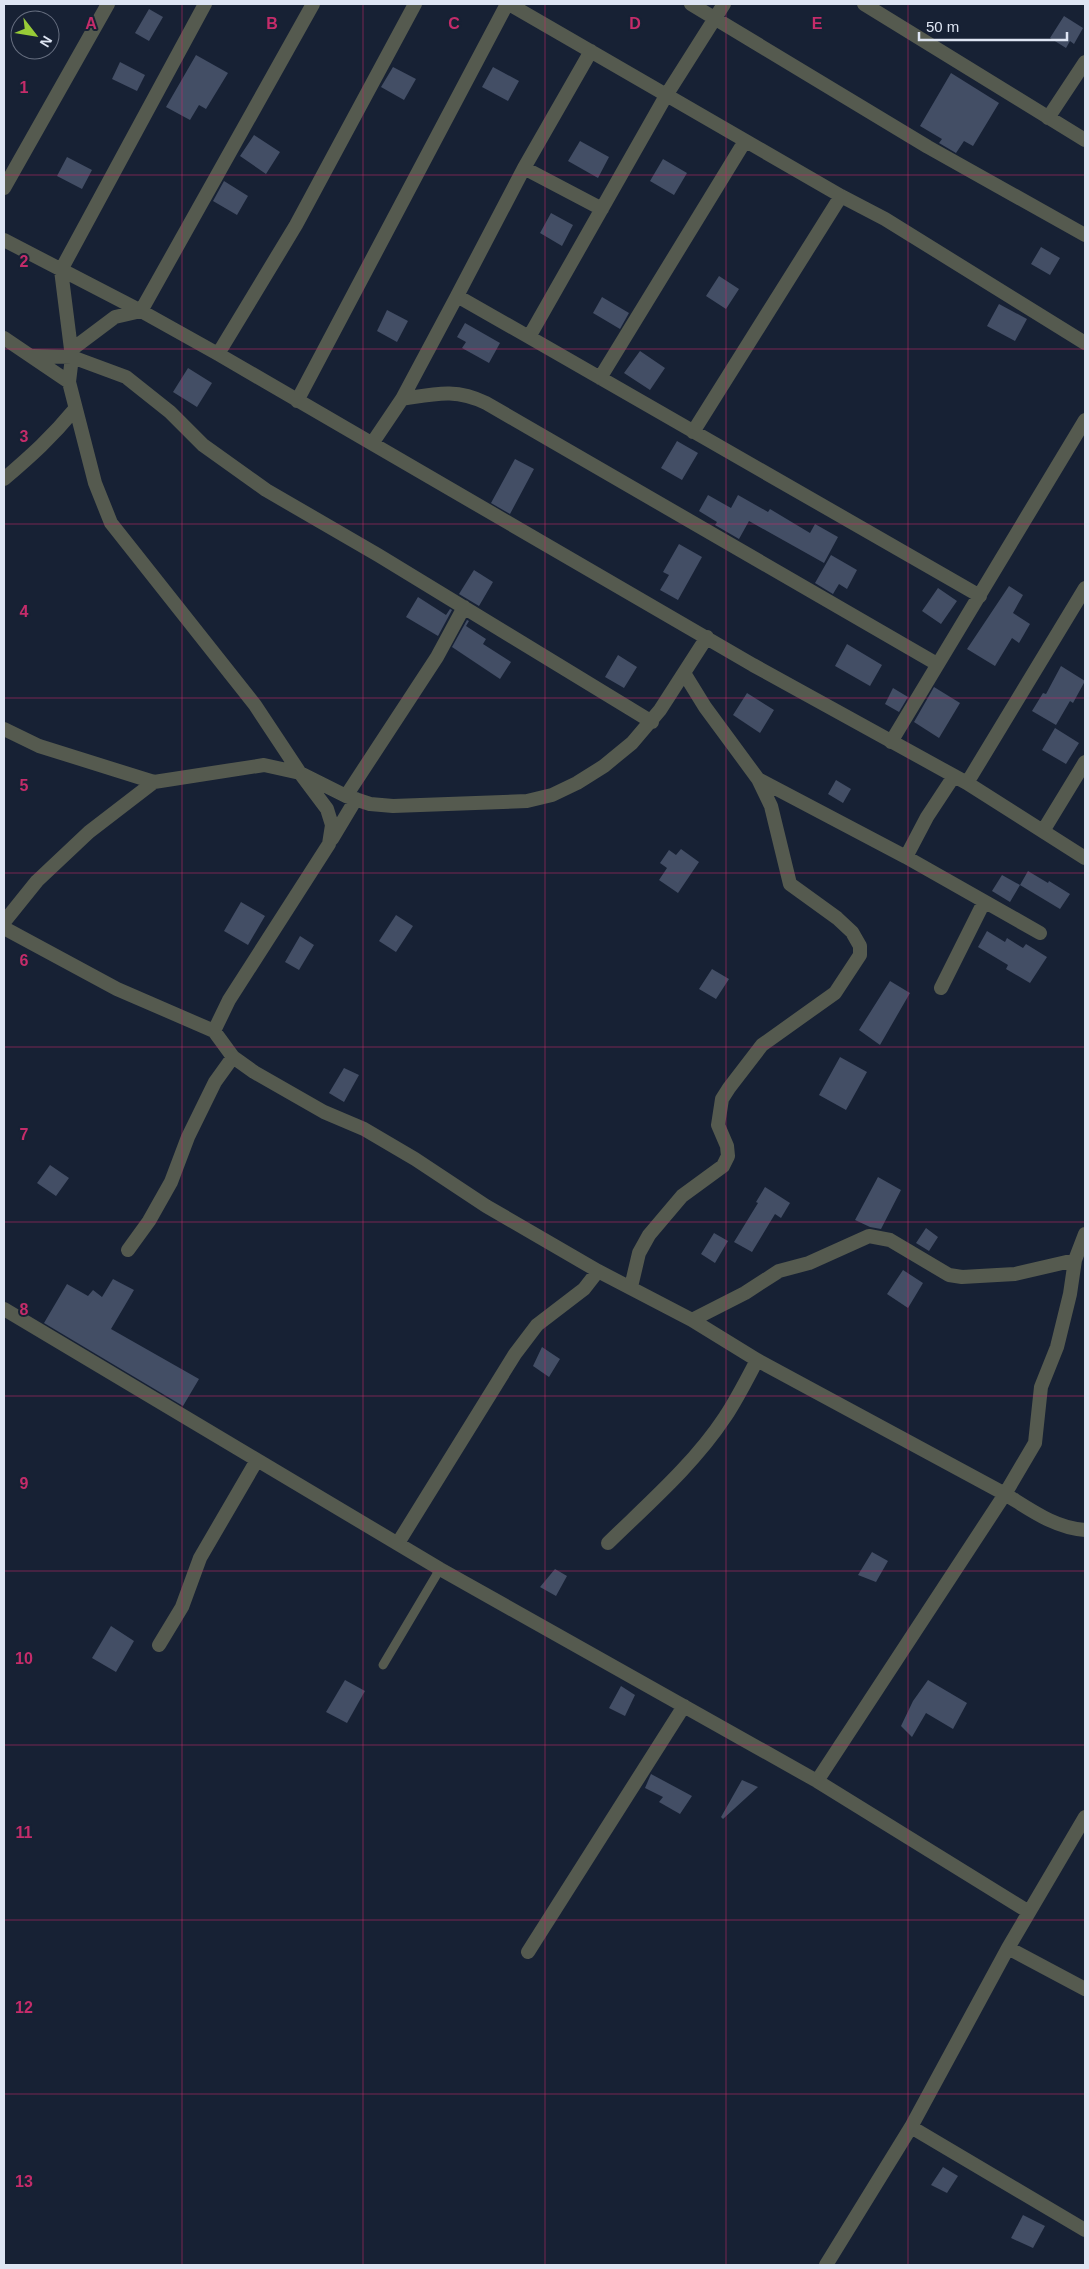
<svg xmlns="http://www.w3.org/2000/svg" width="1089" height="2269" viewBox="0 0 1089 2269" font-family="Arial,sans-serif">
	<rect width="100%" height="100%" fill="#172134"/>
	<path fill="#434e65" d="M149 9 163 17 149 41 135 33Z
		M1064 16 1083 28 1074 44 1070 41 1066 48 1050 38Z
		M196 55 228 73 206 109 199 105 190 120 166 107Z
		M120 62 145 75 137 91 112 79Z
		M393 67 416 79 404 100 381 87Z
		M493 67 519 81 508 101 482 87Z
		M951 73 999 103 973 146 964 141 956 153 939 143 942 139 920 126Z
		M254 135 280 152 266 174 240 156Z
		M580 141 609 157 598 178 568 161Z
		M67 157 92 170 82 189 57 176Z
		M663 159 687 173 674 195 650 181Z
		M224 181 248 196 237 215 213 201Z
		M551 213 573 225 562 246 540 233Z
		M1041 247 1060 258 1050 275 1031 264Z
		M719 276 739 289 726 309 706 296Z
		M602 297 629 313 620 329 593 313Z
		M999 304 1027 319 1015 341 987 326Z
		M387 310 408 321 397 342 377 331Z
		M465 323 500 343 489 363 462 348 466 342 457 337Z
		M640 351 665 368 650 390 624 373Z
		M188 368 212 383 197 407 173 392Z
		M677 441 698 453 682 480 661 468Z
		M515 459 534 469 510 514 491 503Z
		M708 495 731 508 738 495 768 512 770 509 810 533 815 524 838 537 824 563 749 521 739 539 715 525 717 522 699 511Z
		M679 544 702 557 678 600 660 590 669 575 663 572Z
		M831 555 857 570 847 589 839 584 833 594 815 583Z
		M474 570 493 582 479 606 459 594Z
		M1009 586 1023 595 1013 613 1030 624 1019 643 1012 638 995 666 967 649Z
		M938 588 957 601 941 624 922 611Z
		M418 597 446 615 450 609 452 610 438 636 406 617Z
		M467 620 469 621 466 626 486 639 483 644 511 662 500 679 452 647Z
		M847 644 882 665 870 686 835 666Z
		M618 655 637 667 624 688 605 677Z
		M1061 666 1085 681 1073 703 1070 701 1056 725 1032 711 1043 693 1046 694Z
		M934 687 960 703 939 738 914 722Z
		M893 688 908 697 899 712 885 704Z
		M747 693 774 710 760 733 733 715Z
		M1055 728 1079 743 1066 764 1042 750Z
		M836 780 851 789 843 803 828 794Z
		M681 849 699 862 678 893 659 880 667 868 660 863 669 850 676 855Z
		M1028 871 1048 883 1049 881 1070 894 1060 909 1020 885Z
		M1002 875 1020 885 1010 902 992 891Z
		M241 902 265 916 248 945 224 931Z
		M396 915 413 926 396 952 379 941Z
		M987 931 1005 942 1007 938 1023 948 1026 944 1047 957 1030 983 1006 969 1008 965 978 947Z
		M300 936 314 945 299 970 285 962Z
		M712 969 729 979 716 999 699 989Z
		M890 981 910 993 880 1045 859 1030Z
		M840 1057 867 1072 846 1110 819 1095Z
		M344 1068 359 1075 344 1102 329 1093Z
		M50 1165 69 1178 56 1196 37 1183Z
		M878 1177 901 1190 881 1229 870 1227 855 1220Z
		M765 1187 790 1203 781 1218 775 1214 752 1252 734 1242 758 1203 756 1202Z
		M926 1228 938 1237 929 1251 916 1243Z
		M714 1233 728 1241 715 1263 701 1254Z
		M903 1270 923 1283 908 1308 887 1294Z
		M113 1279 134 1290 111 1329 199 1379 183 1406 44 1323 67 1284 88 1296 93 1290 102 1297Z
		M542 1347 560 1359 549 1377 533 1366Z
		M872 1552 888 1561 876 1582 858 1575Z
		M555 1569 567 1576 556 1596 540 1587Z
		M111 1626 134 1641 116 1672 92 1658Z
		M345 1680 365 1691 347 1723 326 1712Z
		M928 1680 967 1703 953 1729 926 1713 912 1737 901 1726 913 1701Z
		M621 1686 635 1695 625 1716 609 1708Z
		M651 1774 692 1796 680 1814 659 1802 663 1797 645 1788Z
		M742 1780 758 1787 723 1819 721 1817Z
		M943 2167 958 2176 947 2193 931 2185Z
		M1023 2215 1045 2226 1033 2248 1011 2238Z"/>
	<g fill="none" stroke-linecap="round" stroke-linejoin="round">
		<path stroke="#555a4f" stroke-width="9" d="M383 1665 440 1569"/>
		<path stroke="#555a4f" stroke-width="14" d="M205 4 61 270 72 357 69 382 95 483 111 523 255 705 300 773 327 809 332 825 329 844 229 1000 214 1031
			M509 4 841 196 885 219 1085 343
			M691 4 928 147 1085 235
			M864 4 1085 140
			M591 51 524 168 457 296 529 337 667 94 724 4
			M1048 118 1085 62
			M524 168 602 209
			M4 188 108 4
			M4 240 141 311 218 354 753 665 967 783 1085 858
			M529 337 980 596
			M4 338 69 382
			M71 350 115 317 141 311 313 4
			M218 354 296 225 415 4
			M33 356 72 357 126 377 170 412 203 445 266 490 378 555 652 722
			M600 378 745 141
			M402 399C435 394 455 388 486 403L937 664
			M297 401 507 4
			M693 432 841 196
			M373 442 402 399 457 296
			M4 479C32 455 51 438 75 409
			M4 729 39 746 154 782 264 765 300 773 346 796 370 804 393 806 527 801 552 795 577 783 604 766 632 743 660 710 707 637
			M891 742 1085 420
			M954 776 927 817 906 857 1040 933
			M758 779 906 857
			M967 783 1085 588
			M346 796 437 657 464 607
			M1043 831 1085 762
			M332 839 356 799
			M4 922 37 881 89 832 154 782
			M4 928 117 989 214 1031 233 1057 254 1072 324 1112 364 1129 415 1159 486 1206 598 1271 692 1320 757 1360 1005 1494 817 1781
			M941 988 984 902
			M1085 1234 1075 1260 1070 1294 1057 1347 1041 1387 1035 1443 1005 1494C1031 1510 1055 1528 1085 1530
			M128 1250 149 1221 171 1182 188 1137 215 1082 233 1057
			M631 1287 639 1253 649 1235 682 1196 723 1166 728 1156 727 1146 718 1125 722 1099 729 1088 762 1045 835 993 860 955V946L852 932 837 918 790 884 771 806 758 779 705 707 684 673
			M4 1309 440 1569 817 1781 1029 1912
			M692 1320 745 1293 779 1271 809 1263 869 1236 890 1240 949 1275 962 1277 1015 1274 1075 1260
			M398 1543 515 1354 537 1325 584 1289 598 1271
			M608 1543C649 1503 694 1464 725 1417 737 1399 747 1379 757 1360
			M159 1645 182 1607 200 1558 257 1460
			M1008 1948 1085 1989
			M528 1952 684 1706
			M911 2127 1085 2230
			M826 2265 911 2127 1008 1948 1085 1817"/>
	</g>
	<path fill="none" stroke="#c52c6a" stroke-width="1" stroke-opacity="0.55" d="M182 4V2265M363 4V2265M545 4V2265M726 4V2265M908 4V2265M4 175H1085M4 349H1085M4 524H1085M4 698H1085M4 873H1085M4 1047H1085M4 1222H1085M4 1396H1085M4 1571H1085M4 1745H1085M4 1920H1085M4 2094H1085"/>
	<g font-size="16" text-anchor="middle" font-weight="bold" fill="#c52c6a" stroke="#172134" stroke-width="4" stroke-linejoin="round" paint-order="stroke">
		<text x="91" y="29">A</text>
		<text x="272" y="29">B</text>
		<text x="454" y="29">C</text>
		<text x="635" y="29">D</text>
		<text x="817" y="29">E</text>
		<text x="24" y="93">1</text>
		<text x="24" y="267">2</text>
		<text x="24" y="442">3</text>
		<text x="24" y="617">4</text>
		<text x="24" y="791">5</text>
		<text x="24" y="966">6</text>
		<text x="24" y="1140">7</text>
		<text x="24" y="1315">8</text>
		<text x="24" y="1489">9</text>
		<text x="24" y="1664">10</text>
		<text x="24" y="1838">11</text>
		<text x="24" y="2013">12</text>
		<text x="24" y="2187">13</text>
	</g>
	<rect width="1089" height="2269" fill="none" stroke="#dee5f3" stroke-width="10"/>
	<g transform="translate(35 35) rotate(121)"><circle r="24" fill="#172134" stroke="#676f80"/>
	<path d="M0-4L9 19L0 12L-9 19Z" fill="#98cb37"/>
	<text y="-8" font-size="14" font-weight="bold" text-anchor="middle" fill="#dee5f3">N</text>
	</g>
	<path d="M919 32v8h148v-8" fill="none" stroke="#dee5f3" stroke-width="2.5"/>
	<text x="926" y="32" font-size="15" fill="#dee5f3" stroke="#172134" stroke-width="4" paint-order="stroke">50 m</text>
</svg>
